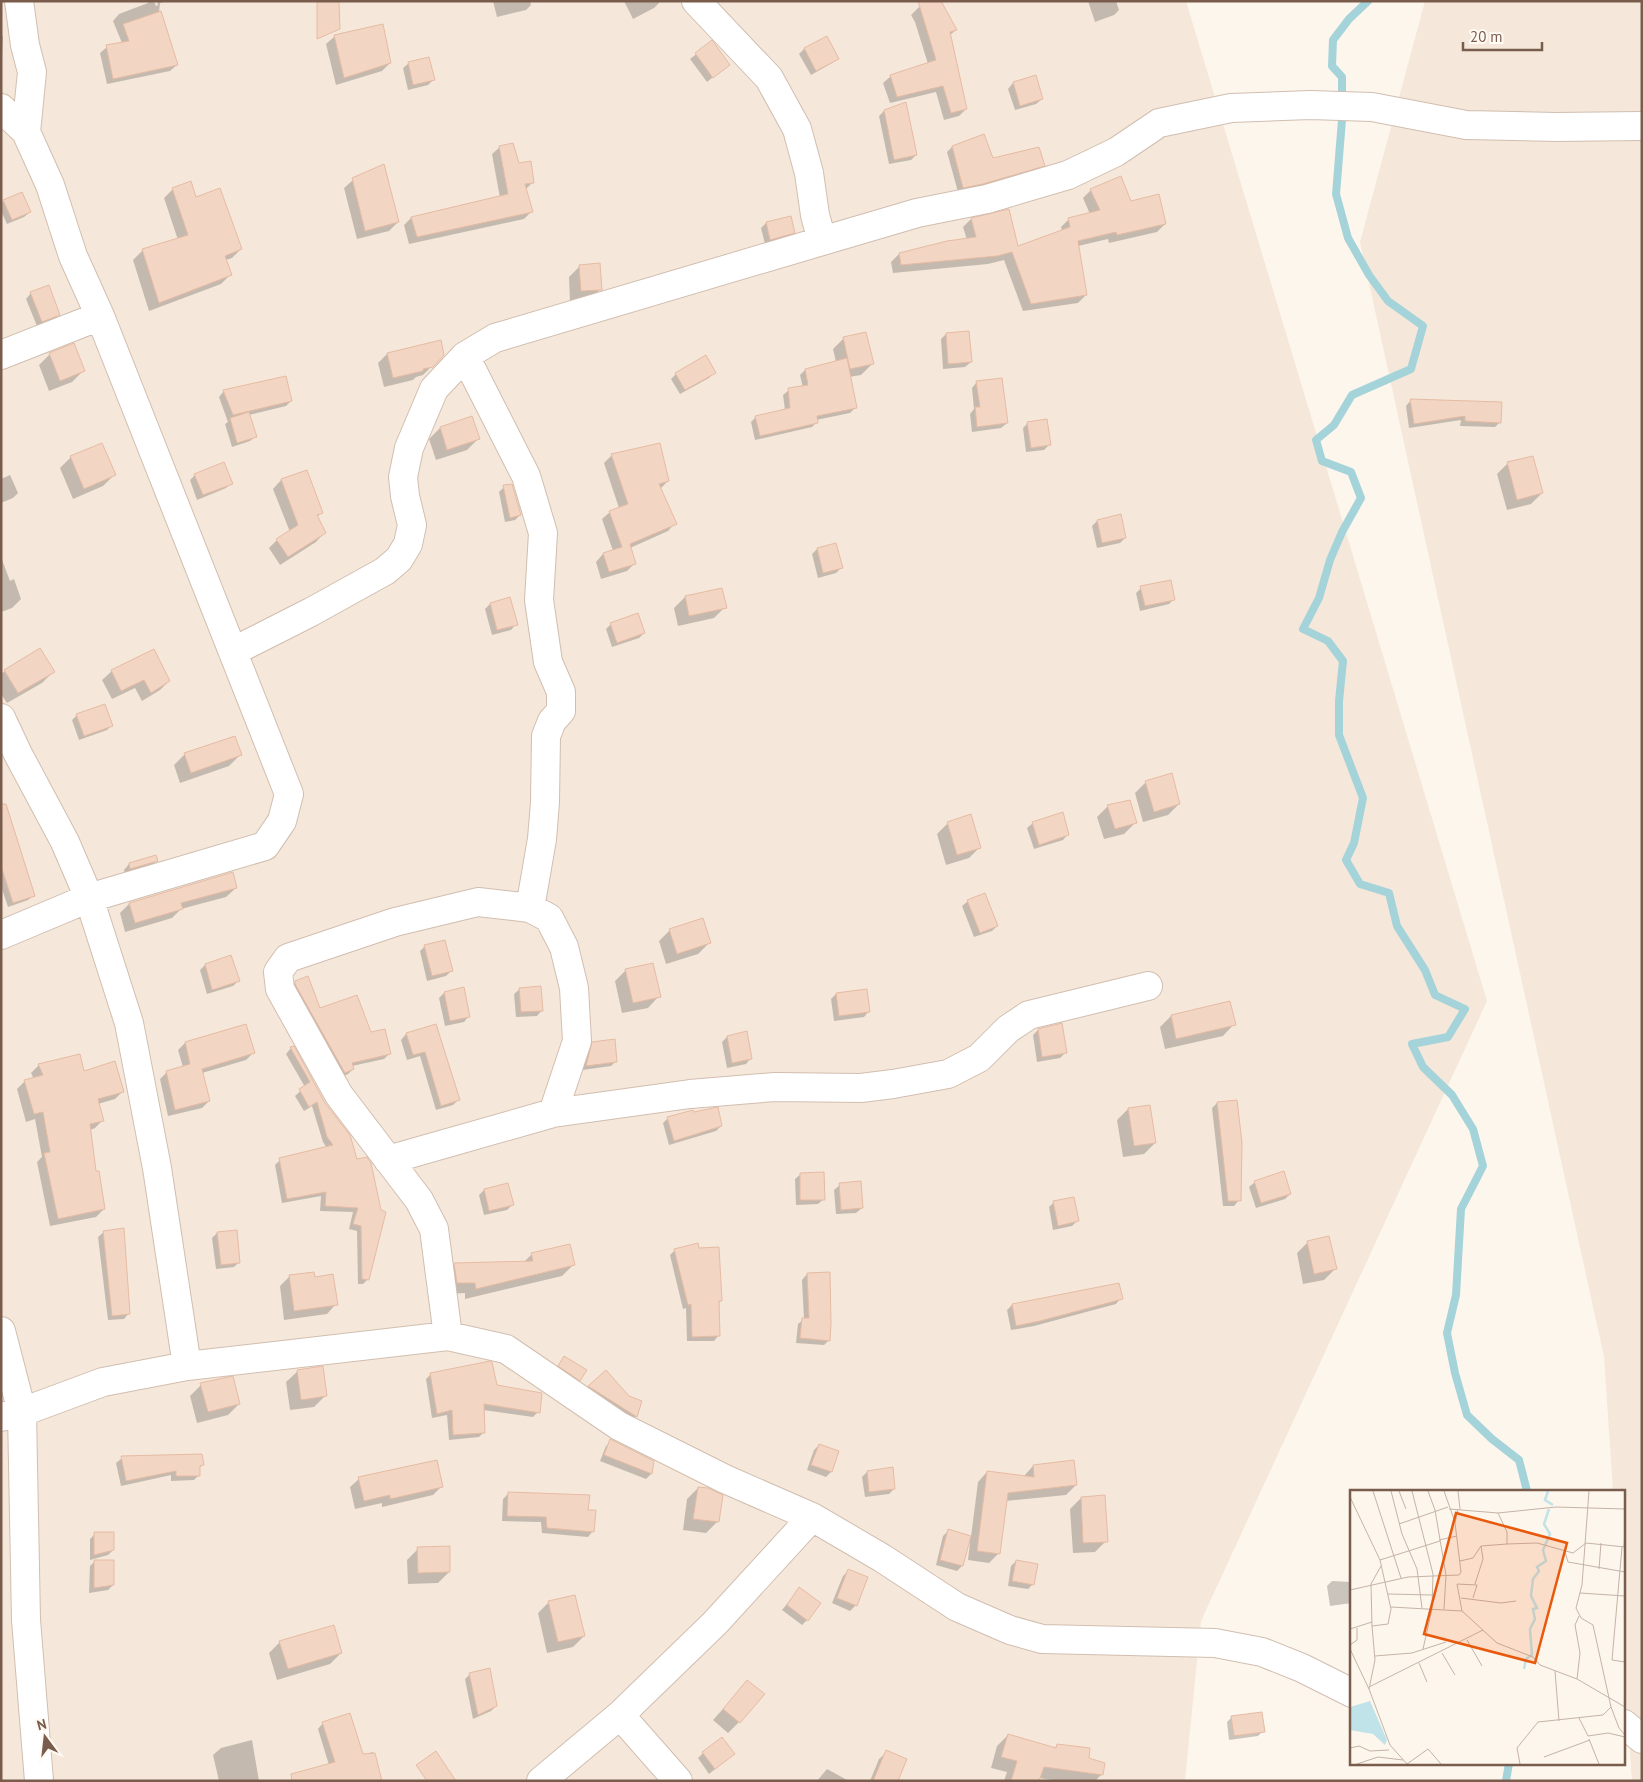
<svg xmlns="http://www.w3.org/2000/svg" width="1643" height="1782" viewBox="0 0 1643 1782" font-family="'PT Sans',sans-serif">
	<rect width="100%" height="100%" fill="#fdf6ec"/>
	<path fill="#f5e8da" d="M1 1H1186L1487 1001 1201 1621 1185 1781H1Z
		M1425 1H1642V1781H1632L1624 1668V1491H1613L1604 1357 1360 242Z"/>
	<path fill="#0003" d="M148 1H154L156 6 158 5 157 1H167L160 3 159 12 177 65 170 71 107 84 100 53 107 47 122 43 113 21 119 14 148 3Z
		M493 1H530L531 5 526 10 497 17Z
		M624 1H659V3L654 8 633 19Z
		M930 1 956 30 949 36 966 109 959 116 944 120 936 92 890 103 883 83 891 76 928 64 915 22 911 15 918 8Z
		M1088 1H1116L1119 10 1114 15 1095 22Z
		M1 36H3L1 77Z
		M335 36 390 63 382 71 336 85 326 44Z
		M826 37 837 58 832 63 811 75 799 54 804 49Z
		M712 42 728 65 707 82 690 59Z
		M409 63 433 80 428 85 408 90 403 68Z
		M1035 77 1042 99 1036 104 1015 110 1008 89 1013 83Z
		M884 111 916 155 911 160 889 164 879 116Z
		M984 136 993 159 1043 165 1038 170 977 189 958 192 947 152 952 147Z
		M500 147 518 164 533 182 525 190 532 211 524 219 409 244 404 225 411 218 500 198 492 154Z
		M353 180 398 222 389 231 357 239 344 188Z
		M173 189 195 198 241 249 232 258 226 260 231 274 221 284 149 311 133 260 142 251 178 240 164 198Z
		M1091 190 1131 202 1165 224 1157 232 1109 243 1108 239 1078 246 1086 295 1078 303 1023 311 1004 260 988 264 893 273 891 262 899 254 967 240 963 227 971 219 1017 248 1062 231 1061 227 1069 219 1090 214 1083 198Z
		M4 201 30 212 24 217 7 224 1 211V203Z
		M766 223 794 232 789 237 765 244 761 228Z
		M580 266 601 289 589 300 570 302 569 277Z
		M31 293 59 314 54 320 37 326 26 299Z
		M946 334 971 362 965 367 943 369 941 339Z
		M844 338 872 364 861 375 849 377 855 408 850 413 816 420 817 422 812 427 755 440 751 422 756 417 785 410 783 395 789 390 803 388 800 375 805 370 836 362 833 349Z
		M50 354 83 371 72 382 49 391 39 365Z
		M387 354 443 355 423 375 416 377 413 380 384 387 378 363Z
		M714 372 709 378 680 394 671 379 676 374Z
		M977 382 1007 423 1001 428 972 432 970 414 974 409 972 388Z
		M224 391 291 401 286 406 249 415 256 436 250 441 232 447 225 424 228 422 219 397Z
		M1411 400 1500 422 1495 427 1460 426 1461 420 1409 428 1406 406Z
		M472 418 478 439 467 450 436 460 429 439 440 428Z
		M1028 423 1049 445 1044 450 1026 452 1023 428Z
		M612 455 668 481 660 489 675 523 668 531 630 548 635 563 627 571 601 579 596 562 603 554 613 551 602 519 610 512 619 508 604 463Z
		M71 457 114 475 103 486 73 499 60 468Z
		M1508 463 1542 493 1531 504 1507 510 1497 474Z
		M306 471 322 512 316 518 324 533 316 542 280 565 269 548 277 540 290 532 273 489 281 480Z
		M10 475 18 493 13 498 1 503V479Z
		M195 475 231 483 226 488 197 500 190 480Z
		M504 487 520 515 515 520 505 522 499 492Z
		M1097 521 1125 538 1120 543 1097 548 1092 526Z
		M835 544 841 568 836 573 818 578 812 554 817 549Z
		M1 557 10 581 14 579 21 599 12 608 1 612Z
		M1141 588 1174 599 1169 604 1140 611 1136 593Z
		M685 597 725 607 714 618 678 626 674 608Z
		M490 604 516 624 511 630 492 635 485 609Z
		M611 624 644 633 639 638 612 647 606 629Z
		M5 671 53 672 42 683 7 703 1 694V674Z
		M112 671 169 681 160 690 142 701 135 688 112 699 102 680Z
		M77 715 112 725 107 730 79 740 72 720Z
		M185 754 240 755 229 766 180 783 174 765Z
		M1146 782 1179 804 1168 815 1143 822 1135 793Z
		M1108 806 1135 823 1124 834 1104 839 1097 817Z
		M948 823 980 847 969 858 946 865 937 834Z
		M1033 823 1068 834 1063 840 1034 849 1027 828Z
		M1 827 34 895 28 900 8 907 1 886Z
		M156 861 151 866 125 874 124 870 129 864Z
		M236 888 226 897 181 909 172 918 125 932 120 913 129 904Z
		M968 901 997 926 992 931 974 937 962 906Z
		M670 930 709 943 698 954 666 964 659 941Z
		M425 946 451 971 446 976 427 981 420 951Z
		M231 957 238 981 233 986 207 994 200 970 205 965Z
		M626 970 659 996 648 1008 622 1013 615 981Z
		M296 982 320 1010 370 1033 389 1054 384 1059 352 1066 353 1069 348 1074 339 1078 290 987Z
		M520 989 542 1010 537 1016 516 1017 514 994Z
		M444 993 469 1016 464 1022 445 1026 439 998Z
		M836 994 869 1011 864 1017 834 1021 831 999Z
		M1171 1016 1234 1024 1223 1036 1165 1049 1160 1027Z
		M436 1026 458 1100 453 1105 436 1110 420 1056 407 1060 401 1040 406 1034Z
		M1038 1030 1065 1053 1060 1058 1037 1062 1033 1035Z
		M727 1037 751 1058 746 1064 727 1068 722 1042Z
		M185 1043 253 1053 246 1060 202 1073 209 1101 202 1108 168 1116 160 1079 167 1072 183 1067 178 1050Z
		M593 1043 616 1061 611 1066 582 1070 588 1049Z
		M291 1048 356 1161 368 1279 363 1284H358L357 1231 349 1229 353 1212 320 1211 321 1196 282 1203 275 1165 280 1160 327 1148 323 1142 312 1106 304 1111 295 1096 305 1087 286 1054Z
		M39 1065 83 1072 123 1091 115 1099 98 1104 103 1120 95 1128 90 1130 95 1173 104 1209 96 1217 50 1226 37 1162 42 1157 35 1119 26 1122 17 1089 25 1081 34 1079 31 1073Z
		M1217 1103 1239 1200 1234 1206H1223L1212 1108Z
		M1128 1109 1155 1143 1144 1154 1123 1157 1117 1120Z
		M668 1118 721 1126 716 1131 669 1145 663 1123Z
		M801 1174 824 1199 818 1204 796 1205 795 1179Z
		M1255 1182 1290 1194 1285 1199 1256 1208 1249 1187Z
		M840 1185 862 1208 856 1213 836 1214 834 1190Z
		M484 1190 512 1205 507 1210 484 1215 479 1195Z
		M1054 1202 1078 1220 1072 1226 1053 1230 1049 1207Z
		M104 1232 129 1313 124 1319 108 1320 98 1237Z
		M217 1233 239 1262 234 1267 216 1269 212 1238Z
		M1308 1242 1335 1269 1324 1280 1303 1284 1297 1253Z
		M675 1250 721 1301 718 1303 719 1335 714 1341H687L686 1308 683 1309 670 1255Z
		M532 1254 573 1265 562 1276 465 1299V1293L446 1294 444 1275 455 1264 523 1263Z
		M807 1274 829 1340 824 1345 796 1343 798 1324 804 1319 802 1280Z
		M289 1277 314 1278 336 1304 327 1314 284 1320 280 1286Z
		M1121 1298 1116 1304 1034 1326 1011 1330 1007 1310 1012 1305Z
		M564 1358 579 1380 574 1385 554 1371Z
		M298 1371 325 1396 314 1407 290 1410 286 1382Z
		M606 1372 628 1397 641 1402 635 1417 630 1422 584 1392Z
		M431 1374 496 1386 538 1412 533 1417 483 1410 484 1432 479 1437 449 1440 447 1415 432 1418 426 1379Z
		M201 1385 239 1404 228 1415 197 1423 190 1396Z
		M611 1441 653 1462 651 1474 646 1479 600 1461 606 1446Z
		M819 1445 838 1452 831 1472 826 1477 807 1470 814 1450Z
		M122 1458 202 1465 199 1468V1475L194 1480 171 1481V1475L121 1486 116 1463Z
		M1033 1466 1076 1485 1066 1495 1005 1501 999 1553 989 1563 968 1560 970 1543H968L962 1566 957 1571 936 1565 943 1536 948 1531 971 1537 978 1482 987 1472 1023 1477Z
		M867 1472 894 1489 889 1494 865 1497 862 1477Z
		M359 1479 442 1486 433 1495 382 1507V1503L355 1509 350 1487Z
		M698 1488 721 1496 717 1522 706 1533 683 1530 687 1499Z
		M508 1494 587 1511 593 1531 588 1537 542 1533 541 1522 502 1521 503 1499Z
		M1081 1498 1106 1541 1095 1552 1073 1553 1070 1509Z
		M95 1534 113 1550 108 1555 90 1560V1539Z
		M418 1549 449 1572 438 1583 408 1584 407 1560Z
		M95 1561 113 1585 108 1590 89 1593 90 1566Z
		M1016 1561 1033 1584 1028 1589 1008 1586 1011 1566Z
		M848 1571 867 1578 856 1605 850 1611 832 1603 843 1576Z
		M1332 1581 1352 1582V1603L1330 1606 1327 1586Z
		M795 1594 807 1620 802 1625 782 1610Z
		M549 1602 584 1636 573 1647 547 1653 538 1613Z
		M280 1642 341 1653 330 1664 277 1680 269 1653Z
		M470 1674 496 1706 491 1711 473 1719 465 1679Z
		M748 1681 739 1722 728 1733 713 1720Z
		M1232 1717 1263 1731 1258 1736 1229 1740 1227 1722Z
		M323 1723 362 1755 373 1752 380 1778 329 1765 318 1729Z
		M1008 1735 1054 1749 1057 1745 1087 1759 1102 1774 1095 1781H1059L1039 1778 1038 1781H1004L1007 1772 991 1768 997 1746Z
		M252 1740 259 1781H219L213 1755 221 1748Z
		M887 1752 897 1781H870L879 1759Z
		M703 1753 734 1754 709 1774 698 1758Z
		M827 1769 849 1781H817Z"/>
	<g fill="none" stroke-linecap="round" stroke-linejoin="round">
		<path stroke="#a5d3da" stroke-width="8" d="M1368 1 1349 19 1333 40 1332 66 1342 77V120L1336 194 1348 238 1369 275 1388 301 1423 326 1411 369 1352 395 1334 425 1316 440 1322 461 1351 472 1361 498 1342 532 1330 560 1319 598 1303 629 1328 641 1343 661 1339 701V735L1363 798 1354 843 1346 860 1360 884 1389 893 1397 926 1425 970 1435 995 1465 1009 1448 1037 1412 1044 1423 1067 1452 1095 1473 1129 1483 1166 1461 1209 1456 1295 1447 1333 1455 1373 1467 1415 1492 1439 1519 1460 1527 1491
			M1506 1781 1509 1763"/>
	</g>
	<path fill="#f3d5c3" stroke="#e6bba3" d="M317 1H339L340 29 317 39Z
		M918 1H941L957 30 950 32 967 109 951 113 943 86 897 97 890 75 936 60Z
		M161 11 178 65 113 79 106 45 129 41 123 24Z
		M383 24 391 63 344 78 334 35Z
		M827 36 839 59 816 71 804 48Z
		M712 40 730 65 713 78 695 53Z
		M429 57 435 80 413 85 408 62Z
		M1036 75 1043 99 1020 106 1013 82Z
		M906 102 917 155 894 160 884 110Z
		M984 134 993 158 1039 147 1045 166 983 184 963 188 952 146Z
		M513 143 519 163 531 161 534 183 525 184 533 212 417 237 411 217 508 194 499 146Z
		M384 164 399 222 365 231 352 178Z
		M1121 176 1131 201 1159 194 1166 224 1117 235 1116 232 1078 241 1087 295 1031 304 1012 252 997 256 901 265 899 253 947 241 976 237 971 218 1009 209 1018 246 1070 227 1068 218 1100 210 1090 189Z
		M191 181 196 197 220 188 242 249 225 256 232 275 159 303 142 249 188 235 172 188Z
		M22 192 31 212 12 220 3 200Z
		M791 216 795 233 770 240 766 222Z
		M600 263 602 290 581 291 579 265Z
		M49 285 60 315 42 322 30 292Z
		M969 331 972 362 948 364 946 333Z
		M866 332 874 364 850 369 843 337Z
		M441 340 444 355 433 367 423 369V371L393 378 387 353Z
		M74 343 85 371 60 381 49 353Z
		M706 355 716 373 685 390 675 373Z
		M847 358 857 408 817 416 818 423 760 436 755 416 790 408 788 388 808 385 805 369Z
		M286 376 292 401 233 415 223 390Z
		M1002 378 1008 423 977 427 975 407H980L976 381Z
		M1410 399 1502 402 1501 423 1465 421V416L1414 424Z
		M249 412 257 437 237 443 230 418Z
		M472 416 480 439 447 450 440 427Z
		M1047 419 1051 445 1031 448 1027 422Z
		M102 443 116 475 84 489 70 456Z
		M660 443 669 481 659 484 677 524 630 544 636 564 609 572 603 553 622 547 609 511 628 504 611 454Z
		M1533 456 1543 493 1517 500 1507 462Z
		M224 462 233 484 203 495 194 474Z
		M307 470 323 513 317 515 326 533 288 557 276 539 298 525 281 479Z
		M512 484 521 515 510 518 503 485Z
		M1121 514 1126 538 1102 543 1097 520Z
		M836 543 843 568 823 573 817 548Z
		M1171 580 1175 600 1145 606 1140 586Z
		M722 588 727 608 689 616 685 596Z
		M510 597 518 625 497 630 490 603Z
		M638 613 645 633 617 643 610 623Z
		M40 648 55 672 18 693 4 670Z
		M154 649 170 681 151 693 144 680 121 691 111 670Z
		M105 704 113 726 84 736 76 714Z
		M235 736 242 755 191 773 184 753Z
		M1172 773 1180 804 1154 812 1145 781Z
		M1130 800 1137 823 1115 829 1107 805Z
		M1 804H6L35 896 13 903 1 866Z
		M1063 812 1069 835 1039 845 1032 822Z
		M971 814 981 848 957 855 947 822Z
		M156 855 158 861 130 869 129 863Z
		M233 872 237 888 181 903 183 909 135 923 129 903Z
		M985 893 998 926 980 933 967 900Z
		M703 918 711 943 677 954 669 929Z
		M445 940 453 971 432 976 424 945Z
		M231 955 240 981 212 990 205 964Z
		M653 963 661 997 633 1003 625 969Z
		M308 976 320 1008 357 995 371 1032 385 1029 391 1054 352 1063 354 1069 345 1073 295 984V981Z
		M541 986 543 1011 521 1012 519 988Z
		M464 987 470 1017 450 1021 444 992Z
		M867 989 870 1012 839 1016 836 993Z
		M1230 1001 1236 1025 1176 1039 1171 1015Z
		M1062 1023 1067 1053 1042 1057 1038 1029Z
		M246 1024 255 1053 202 1069 210 1101 175 1110 166 1071 190 1064 185 1042Z
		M436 1024 460 1100 441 1106 425 1052 413 1055 406 1033Z
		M747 1031 752 1059 732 1063 727 1036Z
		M615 1039 617 1062 586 1066 592 1042Z
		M294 1046 325 1103 350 1135 357 1159 367 1157 371 1163 381 1210 386 1212 369 1280 362 1279 361 1226 353 1224 358 1208 325 1206 326 1192 287 1199 279 1158 333 1145 327 1137 317 1102 309 1107 299 1089 310 1082 290 1047Z
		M80 1054 84 1071 115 1061 124 1092 98 1099 104 1121 90 1124 96 1171H99L105 1209 58 1219 44 1153 50 1152 43 1112 34 1114 24 1080 43 1075 38 1064Z
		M1237 1100 1242 1143 1241 1201H1228L1217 1102Z
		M1150 1105 1156 1143 1134 1146 1128 1108Z
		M718 1107 722 1126 674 1141 667 1117 693 1110 694 1112Z
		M1284 1171 1291 1194 1261 1203 1254 1181Z
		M824 1172 825 1200H800V1173Z
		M861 1181 863 1208 841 1210 839 1183Z
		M508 1183 514 1205 489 1211 484 1189Z
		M1074 1197 1079 1221 1058 1226 1053 1201Z
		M124 1228 130 1314 112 1316 103 1231Z
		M237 1230 240 1263 221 1265 217 1232Z
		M1329 1236 1337 1269 1314 1274 1307 1241Z
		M698 1243 699 1248 719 1247 722 1301H719L720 1336 692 1337 691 1304 688 1305 674 1249Z
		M570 1244 575 1265 476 1289 475 1283H457L454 1263 533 1261 531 1253Z
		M314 1272 315 1277 333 1274 338 1305 294 1311 289 1275Z
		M830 1272 831 1323 830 1341 800 1338 802 1318H809L807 1273Z
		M1119 1283 1123 1299 1040 1321 1016 1326 1012 1304Z
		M564 1356 587 1370 580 1381 558 1366Z
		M490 1361 492 1362 497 1385 542 1393 540 1413 484 1404 485 1433 453 1435 452 1410 437 1414 430 1373Z
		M323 1366 327 1396 301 1400 297 1370Z
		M606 1370 629 1396 642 1401 637 1417 588 1386Z
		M233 1376 240 1404 208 1412 200 1383Z
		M610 1439 654 1461 652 1474 604 1455Z
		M819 1444 839 1451 832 1472 811 1465Z
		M202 1454 204 1465 200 1466V1476H176V1471L126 1481 121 1456Z
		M437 1460 443 1487 390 1499V1495L364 1501 358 1477Z
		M1074 1460 1077 1485 1008 1493 1000 1554 977 1551 987 1471 1034 1477 1033 1465Z
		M893 1467 895 1489 869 1492 867 1471Z
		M698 1487 708 1488 723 1495 719 1522 693 1519Z
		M508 1492 590 1495 588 1510H596L594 1532 547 1528 546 1517 507 1516Z
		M1105 1495 1108 1542 1083 1543 1081 1497Z
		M948 1529 971 1536 963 1566 940 1560Z
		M94 1532H114V1550L94 1555Z
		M450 1546V1572L418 1573 417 1547Z
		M94 1560H114V1585L94 1588Z
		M1016 1560 1038 1564 1034 1585 1012 1581Z
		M848 1569 868 1577 857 1606 837 1598Z
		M799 1587 821 1603 808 1621 787 1605Z
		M575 1595 585 1636 558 1642 548 1601Z
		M334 1625 342 1653 288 1669 279 1641Z
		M490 1668 497 1706 478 1715 469 1673Z
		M747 1680 765 1694 740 1723 723 1709Z
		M1262 1712 1265 1732 1234 1736 1231 1716Z
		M350 1713 363 1754 375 1753 382 1781H292L291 1774 335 1762 322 1722Z
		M1008 1734 1056 1748 1057 1744 1090 1748 1089 1758 1105 1763 1103 1775 1044 1767 1039 1781H1011L1017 1761 1001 1757Z
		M722 1737 735 1754 715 1769 702 1752Z
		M886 1750 907 1759 898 1781H873Z
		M436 1751 456 1781H427L416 1765Z"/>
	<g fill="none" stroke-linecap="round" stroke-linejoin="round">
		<g stroke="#d1beb0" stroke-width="30">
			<path id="street" d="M696 1 769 78 797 129 809 173 815 215 822 241 917 213 987 199 1068 175 1116 152 1159 123 1231 108 1310 105 1372 107 1466 125 1556 127 1642 126
				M1 108 26 132
				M1 355 100 316
				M465 356 526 476 543 533 539 600 548 662 561 692V711L552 721 546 736 545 802 542 839 530 908
				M234 651 311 612 385 571 399 559 408 544 412 525 405 496 403 477 409 448 434 389 465 356 495 338 822 241
				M1 718 18 754 65 842 89 898 129 1023 157 1168 187 1366
				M1 935 89 898 265 846 282 821 289 794 100 316 73 256 50 185 26 132 32 72 25 45 19 1
				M388 1160 553 1113 690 1094 775 1087 861 1088 893 1084 948 1074 979 1058 1008 1029 1029 1015 1148 986
				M1 1331 22 1412 26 1620 39 1781
				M448 1336 434 1229 419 1200 339 1095 280 989 278 972 288 958 395 922 478 902 530 908 549 918 564 947 574 988 577 1041 553 1113
				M1 1417 22 1412 103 1382 187 1366 448 1336 506 1349 619 1426 725 1479 812 1517 882 1558 957 1607 1010 1630 1042 1639 1215 1643 1262 1652 1302 1668 1352 1693
				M620 1715 678 1781
				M1624 1724 1642 1739
				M541 1781 620 1715 715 1623 812 1517"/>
		</g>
		<use href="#street" stroke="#fff" stroke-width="28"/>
	</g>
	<g transform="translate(1350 1490)">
		<rect width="275" height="275" fill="#fdf6ec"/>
		<path d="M20 211 37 250 35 255 23 244 0 240V217Z" fill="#bfe3e8"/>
		<path fill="none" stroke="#bfe3e8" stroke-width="2.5" d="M198 1 195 10 203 15M174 179 176 169 182 165 180 139 185 129 183 119 187 118 181 106 183 89 189 81 187 77 196 71 193 60 200 44 194 34 199 19"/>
		<path fill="none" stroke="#c5b3a7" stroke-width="1" d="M23 1 51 88M41 1 52 44 67 79 72 118M49 1 56 19M62 1 83 84 82 119 73 159M78 1 85 20 96 85 94 119M94 1 105 32M108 1 110 19M239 1 232 95 226 118 231 128 243 135 261 217 269 238 275 245M0 7 30 70 41 119 38 134 22 136 25 170 19 199 40 255 57 274M99 19 148 23 157 42V54L187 53 223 63 236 53 275 57M148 23 206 17 275 19M49 34 98 17M89 50 107 46M272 57 262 170 275 172M274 57 275 41M215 62 218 72 275 82M30 70 90 51M110 71 123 68 131 56 157 54M249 79 251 53M125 94 133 69 131 56M0 100 58 87 109 85 111 82 105 33 108 19M230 103 275 106M38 104 82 105M111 108 151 113 166 111M41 117 112 121 147 153 183 167 190 175 227 189 275 217M112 121 107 94 127 95 123 108M22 136 21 94 31 76M0 139 22 132M117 150 132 176M0 155 7 150V138M0 159 19 199M92 163 105 185M25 166 62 163 96 152M69 173 77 192M205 181 209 231M227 189 230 163 225 135 229 126M19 197 133 140M229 228 238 246 258 243 275 247M239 249 249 274M0 258 9 256 20 261 39 260M194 267 240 250M7 274 28 267 53 270M57 274 78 259 91 274M170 274 167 258 188 232 253 225 261 217"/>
		<path fill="#e8590c" fill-opacity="0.15" stroke="#e8590c" stroke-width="2.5" d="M106 23 217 53 185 173 74 144Z"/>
		<rect width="275" height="275" fill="none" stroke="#7a5c4d" stroke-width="2.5"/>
	</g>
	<rect width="1643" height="1782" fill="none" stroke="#7a5c4d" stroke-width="5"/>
	<g transform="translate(45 1737) rotate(345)" stroke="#fffaf3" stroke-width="4" paint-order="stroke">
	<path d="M0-4L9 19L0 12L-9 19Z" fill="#7a5c4d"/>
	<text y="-8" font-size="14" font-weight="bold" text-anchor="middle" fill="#7a5c4d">N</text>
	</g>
	<path d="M1463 42v8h79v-8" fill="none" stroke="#7a5c4d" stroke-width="2.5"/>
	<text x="1470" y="42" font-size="15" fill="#7a5c4d" stroke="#fffaf3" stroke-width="4" paint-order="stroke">20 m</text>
</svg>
